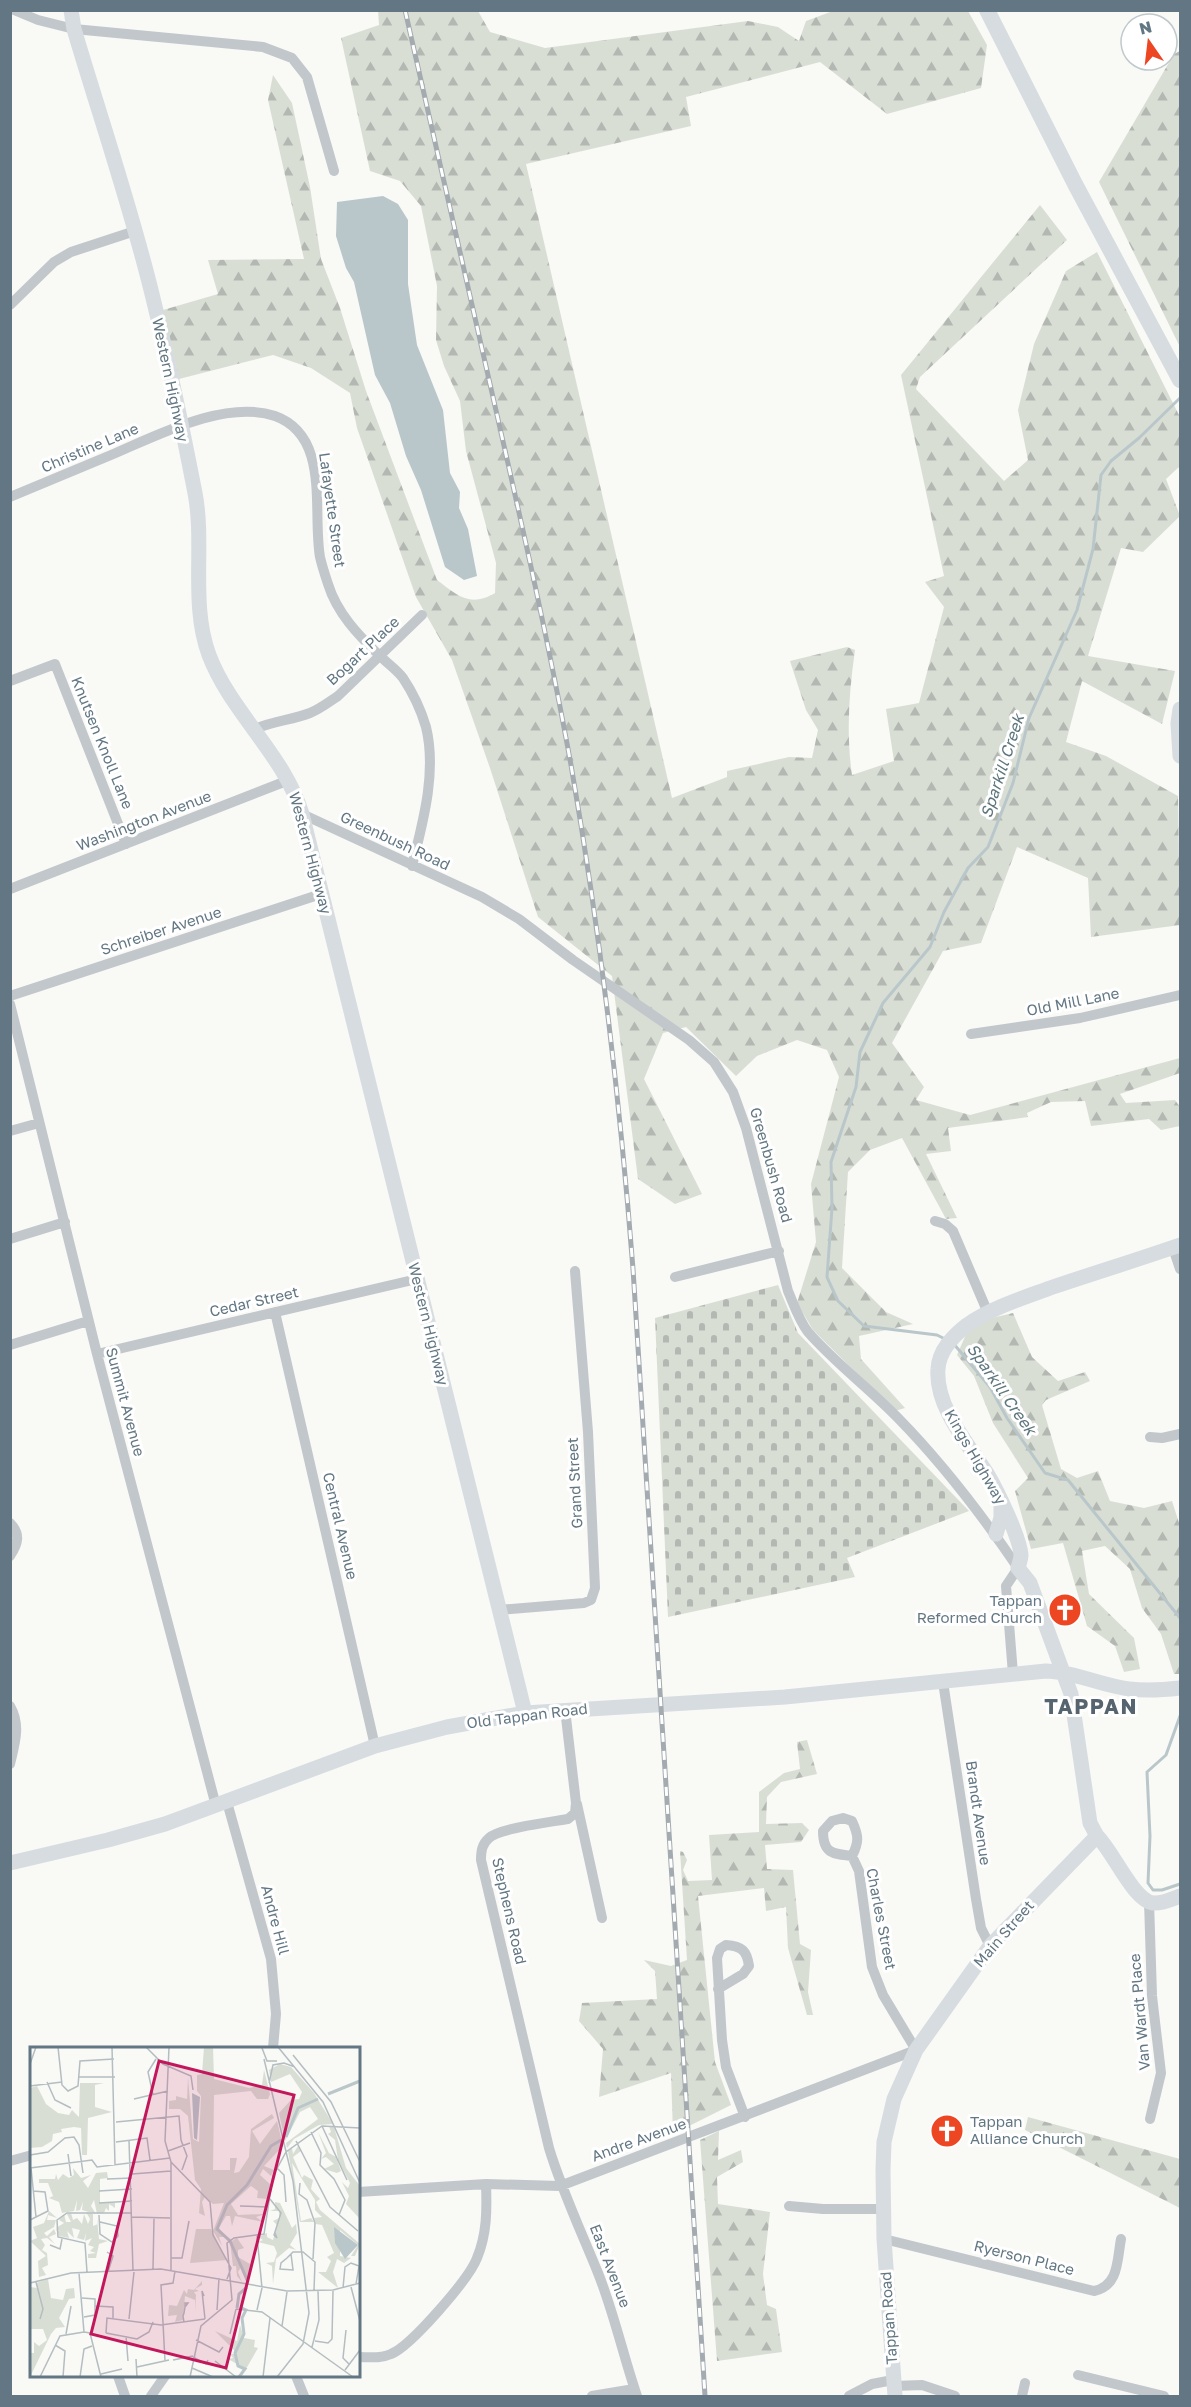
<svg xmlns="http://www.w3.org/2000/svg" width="1191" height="2407" viewBox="0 0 1191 2407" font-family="'Golos Text',sans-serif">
	<defs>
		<pattern id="forest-firs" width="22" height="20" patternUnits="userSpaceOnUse" patternTransform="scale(1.5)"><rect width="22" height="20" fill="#d9ded5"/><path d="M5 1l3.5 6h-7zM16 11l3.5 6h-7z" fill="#b3b9b2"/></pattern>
		<pattern id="cemetery-stones" width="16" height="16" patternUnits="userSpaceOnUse" patternTransform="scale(1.5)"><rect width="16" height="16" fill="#d9ded5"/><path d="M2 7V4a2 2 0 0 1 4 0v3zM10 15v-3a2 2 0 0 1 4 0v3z" fill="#b3b9b2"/></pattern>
	</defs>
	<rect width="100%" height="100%" fill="#f9f9f6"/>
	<path fill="url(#forest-firs)" d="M378 10 478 11 490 32 545 48 748 21 778 27 799 41 806 21 833 11H968L987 45 981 88 887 114 820 62 686 97 691 126 526 164 672 798 727 777V771L789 757 812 758 818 730 806 710 790 661 847 647 855 650C849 692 846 733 852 775L894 761 886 709 919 703 944 607 925 582 944 576 901 375 1040 205 1067 240 920 377 916 389 1004 481 1028 460 1018 410 1034 344 1066 271 1097 252 1180 417V466L1166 479 1180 516 1143 552 1121 548 1088 656 1175 671 1162 724 1082 681 1066 742 1106 756 1178 796 1180 925 1091 937 1088 878 1017 847 981 943 943 951 892 1043 924 1087 916 1100 970 1115 1180 1058V1073L1120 1094 1126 1103 1175 1100 1180 1107V1126L1161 1130 1149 1119 1091 1126 1085 1101 1051 1102 1027 1113 1028 1117 948 1128 951 1151 926 1154 957 1218 946 1219 902 1138 870 1150 848 1172 842 1268 886 1312 913 1324 859 1336 861 1359 905 1408 895 1411 813 1330 797 1303 816 1242 811 1184 839 1077 827 1050 797 1040 757 1056 736 1076 686 1027 663 1033 644 1079 702 1194 675 1204 638 1179 612 976 538 917 490 768 452 660 416 597 357 428 350 393 311 368 273 355 179 379 163 310 218 294 208 260 304 259 268 100 273 75 292 103 310 187 321 259 340 308 366 391 437 580C457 595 470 608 495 593L496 563 466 451 460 401 444 366 436 340 437 286 421 206 400 181 370 171 341 38 379 25Z
		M1180 51V347L1099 182 1174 54Z
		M1013 1313 1032 1357 1058 1381 1085 1372 1090 1381 1046 1400 1042 1405 1061 1469 1077 1478 1098 1471 1110 1501 1144 1508 1172 1501 1180 1526V1674H1174L1161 1634 1142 1608 1130 1569 1105 1546 1082 1551 1089 1594 1134 1638 1140 1669 1124 1672 1115 1646 1087 1626 1063 1543 1031 1549 1015 1491 1028 1478 993 1423 974 1376 957 1355 967 1332 992 1318Z
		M807 1740 817 1774 781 1782 767 1797 766 1824 802 1823 809 1830 801 1842 765 1845 767 1869 793 1870 800 1944 811 1950 808 1992 813 2015H807L788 1948 786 1907 766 1911 764 1888 698 1896 715 2062 731 2105 673 2134 671 2073 599 2097 603 2049 579 2021 582 2003 657 1999 655 1971 644 1960 671 1966 687 1960 680 1851 683 1852 687 1860 683 1870 688 1881 712 1880 709 1835 759 1832V1792L784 1773 800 1769 797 1742Z
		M1028 2117 1180 2159V2208L1025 2130Z
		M719 2131 718 2160 741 2150 743 2162 717 2177 718 2204 770 2212 763 2274 767 2305 776 2309 782 2352 717 2361 700 2140Z"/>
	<path fill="url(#cemetery-stones)" d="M778 1285 798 1333 969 1511 847 1558 855 1577 668 1617 655 1318Z"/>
	<path fill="#b9c7ca" d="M383 196 398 204 408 220V284L417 345 443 410 450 473 460 492 459 508 468 529 477 576 464 580 445 567 421 490 406 456 390 403 375 375 354 282 346 268 336 236 337 202Z"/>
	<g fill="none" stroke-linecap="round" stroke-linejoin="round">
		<path stroke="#b9c7ca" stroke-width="3" d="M945 1339 937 1335 864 1326 838 1301 827 1277 832 1208 831 1162 856 1087 860 1052 883 1003 930 947 944 912 968 868 988 847 1013 783 1029 718 1077 610 1093 549 1101 475 1111 461 1139 438 1180 398
			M953 1343 990 1387 1007 1418 1045 1473 1068 1480 1180 1618
			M1180 1716 1166 1755 1147 1772 1150 1836 1148 1883 1153 1890H1162L1180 1884"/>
		<path stroke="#c2c7cb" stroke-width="10" d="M14 10 38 20 74 29 263 47 292 58 307 77 334 171
			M10 305 54 262 71 252 135 231
			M10 497C44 483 77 469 111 455 156 436 225 399 275 416 331 436 312 512 320 557 322 566 325 575 328 584 337 613 358 635 380 656 387 663 397 670 403 678 413 693 421 710 426 727 437 772 423 822 412 866
			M10 681 55 664 126 844
			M255 729C273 721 292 720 310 713 320 709 329 702 338 696L422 615
			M302 814 482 897 519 919 573 960 689 1040 714 1062 733 1092 746 1128 788 1291C794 1305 799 1320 808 1332 835 1363 869 1388 898 1418 943 1464 982 1515 1018 1568L1006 1586 1013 1674
			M10 889 289 780
			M10 996 321 894
			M10 1004 97 1354 216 1806
			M971 1034 1080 1018 1180 995
			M10 1131 39 1123
			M935 1221 945 1224 953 1231 988 1313
			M10 1239 65 1222
			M1173 1248 1180 1269
			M675 1277 779 1251
			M275 1312 375 1746
			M10 1345 88 1321
			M97 1354 417 1279
			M1150 1437 1162 1438 1180 1434
			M10 1523C21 1534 18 1544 10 1556
			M499 1610 584 1603 591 1600 595 1588 588 1432 575 1271
			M943 1682 976 1899 981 1928 990 1946
			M10 1706C21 1725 15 1743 10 1764
			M565 1709 576 1803 575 1813 568 1819C551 1822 500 1828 489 1838 482 1844 481 1851 481 1860L549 2148C562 2191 581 2231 598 2273 614 2313 623 2355 637 2396
			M227 1802 271 1959 276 2014 273 2048
			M577 1804 602 1918
			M843 1818 852 1821C859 1836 859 1842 852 1856 832 1854 823 1853 823 1831L832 1821Z
			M1149 1901 1152 1996 1161 2073 1150 2119
			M718 1989 743 1974 749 1966C747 1951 742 1946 726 1945L720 1949 717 1958 722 2040 726 2067 745 2117
			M10 2161 32 2155
			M358 2192 486 2184 560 2186 916 2050 883 1995 872 1967 859 1871 852 1856
			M789 2206 823 2209H884
			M884 2239 1094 2291C1119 2286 1117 2260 1121 2239
			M358 2357C369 2357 380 2359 391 2354 411 2346 469 2279 477 2258 487 2234 487 2210 486 2184
			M1078 2375 1164 2396
			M118 2376 125 2396
			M296 2376 304 2396
			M894 2386 922 2385 955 2396
			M151 2396 165 2376
			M592 2396 634 2389
			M849 2396 872 2384 893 2380
			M1022 2396 1025 2383"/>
		<path stroke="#d6dcdf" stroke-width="15" d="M71 10 74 29C100 117 130 204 152 294 168 359 182 426 195 493 205 545 190 604 209 655 231 713 284 754 302 814L525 1713
			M1180 709 1178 723 1180 756
			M996 1534 1001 1518V1505
			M1097 1836C1113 1851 1133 1900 1153 1903 1162 1904 1172 1899 1180 1896
			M10 1863 108 1840 165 1824 375 1746 447 1727 525 1713 785 1697 1046 1671C1075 1672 1100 1685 1129 1689 1146 1691 1163 1690 1180 1688
			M895 2396 884 2239 883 2170 884 2142 894 2099 916 2050 990 1946 1097 1836 1090 1823 1071 1694 1030 1583 1018 1568C1019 1564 1021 1559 1021 1555 1020 1538 997 1490 988 1475 969 1445 935 1407 938 1369 939 1350 953 1336 967 1325 991 1308 1023 1298 1050 1288 1094 1273 1137 1260 1180 1245"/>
		<path stroke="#d6dcdf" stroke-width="16" d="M987 10 1075 184 1180 380"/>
		<g stroke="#a3abb1" stroke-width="5">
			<path id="rail" d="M405 10C435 142 465 274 495 406 522 525 549 644 571 765 600 932 620 1100 633 1269L705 2396"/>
		</g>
		<use href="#rail" stroke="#fff" stroke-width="3" stroke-dasharray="9" stroke-linecap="butt"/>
	</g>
	<defs>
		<g id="church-disc" transform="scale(1.725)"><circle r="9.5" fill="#ed4622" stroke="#fff"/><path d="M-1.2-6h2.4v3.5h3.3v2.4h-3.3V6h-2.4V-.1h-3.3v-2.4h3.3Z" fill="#fff"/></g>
	</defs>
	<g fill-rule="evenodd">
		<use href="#church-disc" x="1065" y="1610"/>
		<use href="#church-disc" x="947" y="2131"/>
	</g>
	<g text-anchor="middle" stroke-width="6" stroke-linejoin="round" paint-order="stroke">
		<g font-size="15" fill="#627783" stroke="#fff">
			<text transform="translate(170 380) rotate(78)" y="5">Western Highway</text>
			<text transform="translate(90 448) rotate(-23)" y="5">Christine Lane</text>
			<text transform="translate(332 510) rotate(82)" y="5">Lafayette Street</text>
			<text transform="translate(363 651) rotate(-43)" y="5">Bogart Place</text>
			<text transform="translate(102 743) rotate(68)" y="5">Knutsen Knoll Lane</text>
			<text transform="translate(144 821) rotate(-21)" y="5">Washington Avenue</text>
			<text transform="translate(395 841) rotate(25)" y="5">Greenbush Road</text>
			<text transform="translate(310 853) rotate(75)" y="5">Western Highway</text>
			<text transform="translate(161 931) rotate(-18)" y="5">Schreiber Avenue</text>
			<text transform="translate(1073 1002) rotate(-11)" y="5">Old Mill Lane</text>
			<text transform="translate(771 1165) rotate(74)" y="5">Greenbush Road</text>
			<text transform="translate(254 1302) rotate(-13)" y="5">Cedar Street</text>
			<text transform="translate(428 1324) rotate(76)" y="5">Western Highway</text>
			<text transform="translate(125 1402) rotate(75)" y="5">Summit Avenue</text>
			<text transform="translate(975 1457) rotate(60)" y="5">Kings Highway</text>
			<text transform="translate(575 1483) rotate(-93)" y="5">Grand Street</text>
			<text transform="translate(340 1526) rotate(77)" y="5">Central Avenue</text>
			<text transform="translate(527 1716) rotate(-7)" y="5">Old Tappan Road</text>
			<text transform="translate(978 1813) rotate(82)" y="5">Brandt Avenue</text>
			<text transform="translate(509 1911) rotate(77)" y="5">Stephens Road</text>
			<text transform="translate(881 1919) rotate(79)" y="5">Charles Street</text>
			<text transform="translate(275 1920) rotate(75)" y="5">Andre Hill</text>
			<text transform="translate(1004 1934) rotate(-49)" y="5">Main Street</text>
			<text transform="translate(1140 2012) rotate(-95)" y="5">Van Wardt Place</text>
			<text transform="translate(639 2140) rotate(-20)" y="5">Andre Avenue</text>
			<text transform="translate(1024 2258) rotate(14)" y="5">Ryerson Place</text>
			<text transform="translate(610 2266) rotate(69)" y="5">East Avenue</text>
			<text transform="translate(889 2318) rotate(-94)" y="5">Tappan Road</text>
		</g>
		<g font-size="15" fill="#627783" stroke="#fff" text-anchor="end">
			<text x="1042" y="1606">Tappan<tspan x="1042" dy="17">Reformed Church</tspan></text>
			<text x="970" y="2127" text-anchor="start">Tappan<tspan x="970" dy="17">Alliance Church</tspan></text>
		</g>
		<g font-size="16" font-style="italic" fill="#5e767d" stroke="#fff">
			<text transform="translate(1002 766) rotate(-72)" y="6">Sparkill Creek</text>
			<text transform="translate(1002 1389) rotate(55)" y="6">Sparkill Creek</text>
		</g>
		<g font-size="21" font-weight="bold" letter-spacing="1.5" fill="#55646e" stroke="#fff">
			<text x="1091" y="1714">TAPPAN</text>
		</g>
	</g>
	<g transform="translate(30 2047)">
		<rect width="330" height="330" fill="#f9f9f6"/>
		<path d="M174 0H183L184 32 219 41 232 38 234 23 240 47 238 52H227L221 44 184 48 183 123H200V111H207L204 126 209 125 219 110 221 82 242 67 244 71 222 84 230 97 247 74 253 99 234 119 244 123 241 129 233 122 230 128 241 138 238 152 227 151 228 144 221 139 201 157 208 168 235 167 226 170 233 175 205 169 202 179 200 169H196L189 181 196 190H189L192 199 183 184 194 156 183 157 175 150 172 155 175 169 169 166 171 142 165 133 158 69 150 62H139V54L146 53V49L157 52 158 30 163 92 169 95 171 49 167 44V28L172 27ZM250 17 261 20 284 46 303 77 289 78 264 92 257 101 256 96 288 72 280 60 270 65 255 94 249 66 261 53 269 52 272 45 260 27 241 35 239 23ZM50 36H74L65 38V60L82 65 58 71 57 108H52L51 81 44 80 31 82 32 85 23 87 22 94 12 100 0 101V41L7 39 16 57 28 66 39 68 42 63 49 70ZM299 79 304 80 316 121 330 139V172L316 157 319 149 312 135 318 141 320 136 308 113 305 93 298 87 301 85ZM288 85 299 106 306 110 311 124 307 126 294 122 304 117 296 110 291 112 296 106ZM268 99 271 104 263 110 272 131 274 128 283 133 281 142 290 152 286 155 290 163 330 197 325 209H321L328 198 310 183V209L321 211 314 216 307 212 303 225 308 241 288 225H296L301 214 297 210 304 206 292 178 286 177 284 171 292 170 285 163V153L262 116 271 174 281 171 284 175H270L258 104 262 101 263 107ZM43 121 51 131 61 128 53 134 58 141 66 126 77 125 78 131 70 132V156H85V161L79 157V164L76 161 74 166 67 167 64 153 61 159 66 167 52 163 53 155 50 163 46 164 47 153 44 164 32 166 29 155 19 151 23 149 18 136H9V132H25L26 127 28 133 33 127 39 131 44 128ZM245 155 250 156 262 181 266 177 267 186 260 198 266 203 259 201 246 212 243 237 242 219 236 216 244 215 247 206 244 199 228 195 233 193 228 190 237 186V190L243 193 247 178 243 174 249 171V164H240L245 162ZM19 164 27 171 18 168 17 173H26L24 180 14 186 17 189 24 182 26 187 19 190 25 197 17 191 11 192 15 198 12 203 17 206 18 218 12 221 16 228 9 230 8 214 16 209 0 194 7 191 3 180 14 176ZM56 165 63 167V179L68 177 67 171 69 192 78 194 69 197 66 211H58V207L66 206 60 204 64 200 58 198 62 191 55 194 56 186 54 193 47 191 50 183 42 181 44 191 37 184 39 191 29 189 26 182 31 185 26 181 34 176 29 173 34 167 36 175H41L37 167 41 166 43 173 47 171 52 177 54 167 58 177 60 172ZM207 191 214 201 208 203V210L220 217 217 237 211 220 208 225 212 235 207 229 206 219H203L200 195ZM18 232 21 251 33 253 36 242 44 241 45 251 39 252 29 271 35 280 26 281 21 287 0 330V306H4V295L9 299 17 293 13 282H0V240L7 241 6 236ZM172 234V238L165 242 169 244 164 245 166 248 165 265V253L155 249 153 273 145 275 147 268 138 269 139 258 147 259 154 243 157 247 158 242 164 243ZM210 278 214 291 225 293 224 300 228 301 216 322 198 312 203 311 200 307H204V303L185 284 207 294Z" fill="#d9ded5"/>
		<path d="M166 182H181L197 213 160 216Z" fill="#d9ded5"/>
		<path d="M162 46 170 50 167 93 164 91ZM304 180 328 198 315 212 305 196Z" fill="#b9c7ca"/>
		<path fill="none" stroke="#b9c7ca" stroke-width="3" d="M298 47 330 34M256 90 268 61 288 52M218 235 200 194 187 182 197 158 217 138 241 99 251 93M207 261 209 247 217 240M209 330 215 322 208 319 205 306 214 287 212 271 216 263 212 261"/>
		<path fill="none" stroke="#b4bdc1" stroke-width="1.5" d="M28 0 32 38 38 44 48 39 50 14 84 12M82 0 85 118M116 0 133 17 161 29 163 43M139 0 135 94 141 115V223M248 0 293 55 330 136M232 1 237 14H247M263 8 301 55 330 115M234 12 263 134 279 266 273 297 247 330M0 17 6 0M48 30H85M17 35 25 53 41 61M239 36 243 18 254 16 265 20M0 39 32 35M123 48 118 25 126 12M104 52 138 44M86 75 149 69 151 93 157 109 152 123M292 79 317 133M281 85 291 106 290 118 304 132 315 153 309 168M99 93 103 224M266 94 300 160 328 184M86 95 117 91 120 113M138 104 160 96M38 107 41 129M0 108 18 105 35 91 44 90 49 98 53 126M141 115 180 155 183 188 201 221 197 232M0 121 62 113 67 120 140 111M1 121 6 170M247 121 254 128 256 155M102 127 141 124M77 132 102 131M270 136 269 147 277 153 285 176 283 212M69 144 102 142M240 152 251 166 244 188 247 191 245 186M69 156 102 154M210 159 238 160M69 168 70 187 82 195 88 189 87 179 70 175M102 170 140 171M0 173 18 164 15 145 3 144M20 198 30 202 32 192M77 205 83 209 78 225M261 207 263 223 250 222 251 216 257 211 263 205H273L285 215 284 244M141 211H152L159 174M123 222 124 171M57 225 55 196 28 190 27 173 37 166H102M49 226 54 285M6 235 13 262 10 272M0 236 41 226 131 222 257 244 303 243 330 236M326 237 329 219M321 240 330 274M313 241 315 220 321 216 329 219M174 249 172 244 175 272M52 251 65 252V268L54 270M65 259 83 260V271M206 262 232 265 323 330M187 263 189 231M227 263 232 241 227 189M99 272 104 225M154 275 153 269 154 266 155 260V256H158L155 260M252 279 257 245M316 283 313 311 319 317M54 285 60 286 71 330M76 286 77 271 131 278 175 272M76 286 107 292 119 285 123 275M36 287 41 259M200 287 206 262M96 289 98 314M166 293 189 305 193 300M285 294 298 296 302 292 303 244M25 298 35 304 33 330M282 300 289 273 288 244M163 310 176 317 178 313M106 312 107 330M143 313 163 309M135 314 131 238 143 236 145 224M185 314 206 330M107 320 139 313M162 321 183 330M315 323 330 303M71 327 92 322M10 330 30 289 54 285M50 330 54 302 62 299M160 330 171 279 202 253 197 196 204 191 234 187 243 129 256 105 292 79 330 81M233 330 240 271"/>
		<path fill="#c2185b" fill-opacity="0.15" stroke="#c2185b" stroke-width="3" d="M129 14 264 48 196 321 61 287Z"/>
		<rect width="330" height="330" fill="none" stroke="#627783" stroke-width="3"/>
	</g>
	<rect width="1191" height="2407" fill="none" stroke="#627783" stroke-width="24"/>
	<g transform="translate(1149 42) rotate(346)"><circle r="28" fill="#ffffff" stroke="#c0c9cd" stroke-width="1.5"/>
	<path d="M0-4.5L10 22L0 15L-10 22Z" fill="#ed4622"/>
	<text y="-9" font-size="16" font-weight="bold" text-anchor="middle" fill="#627783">N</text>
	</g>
</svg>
